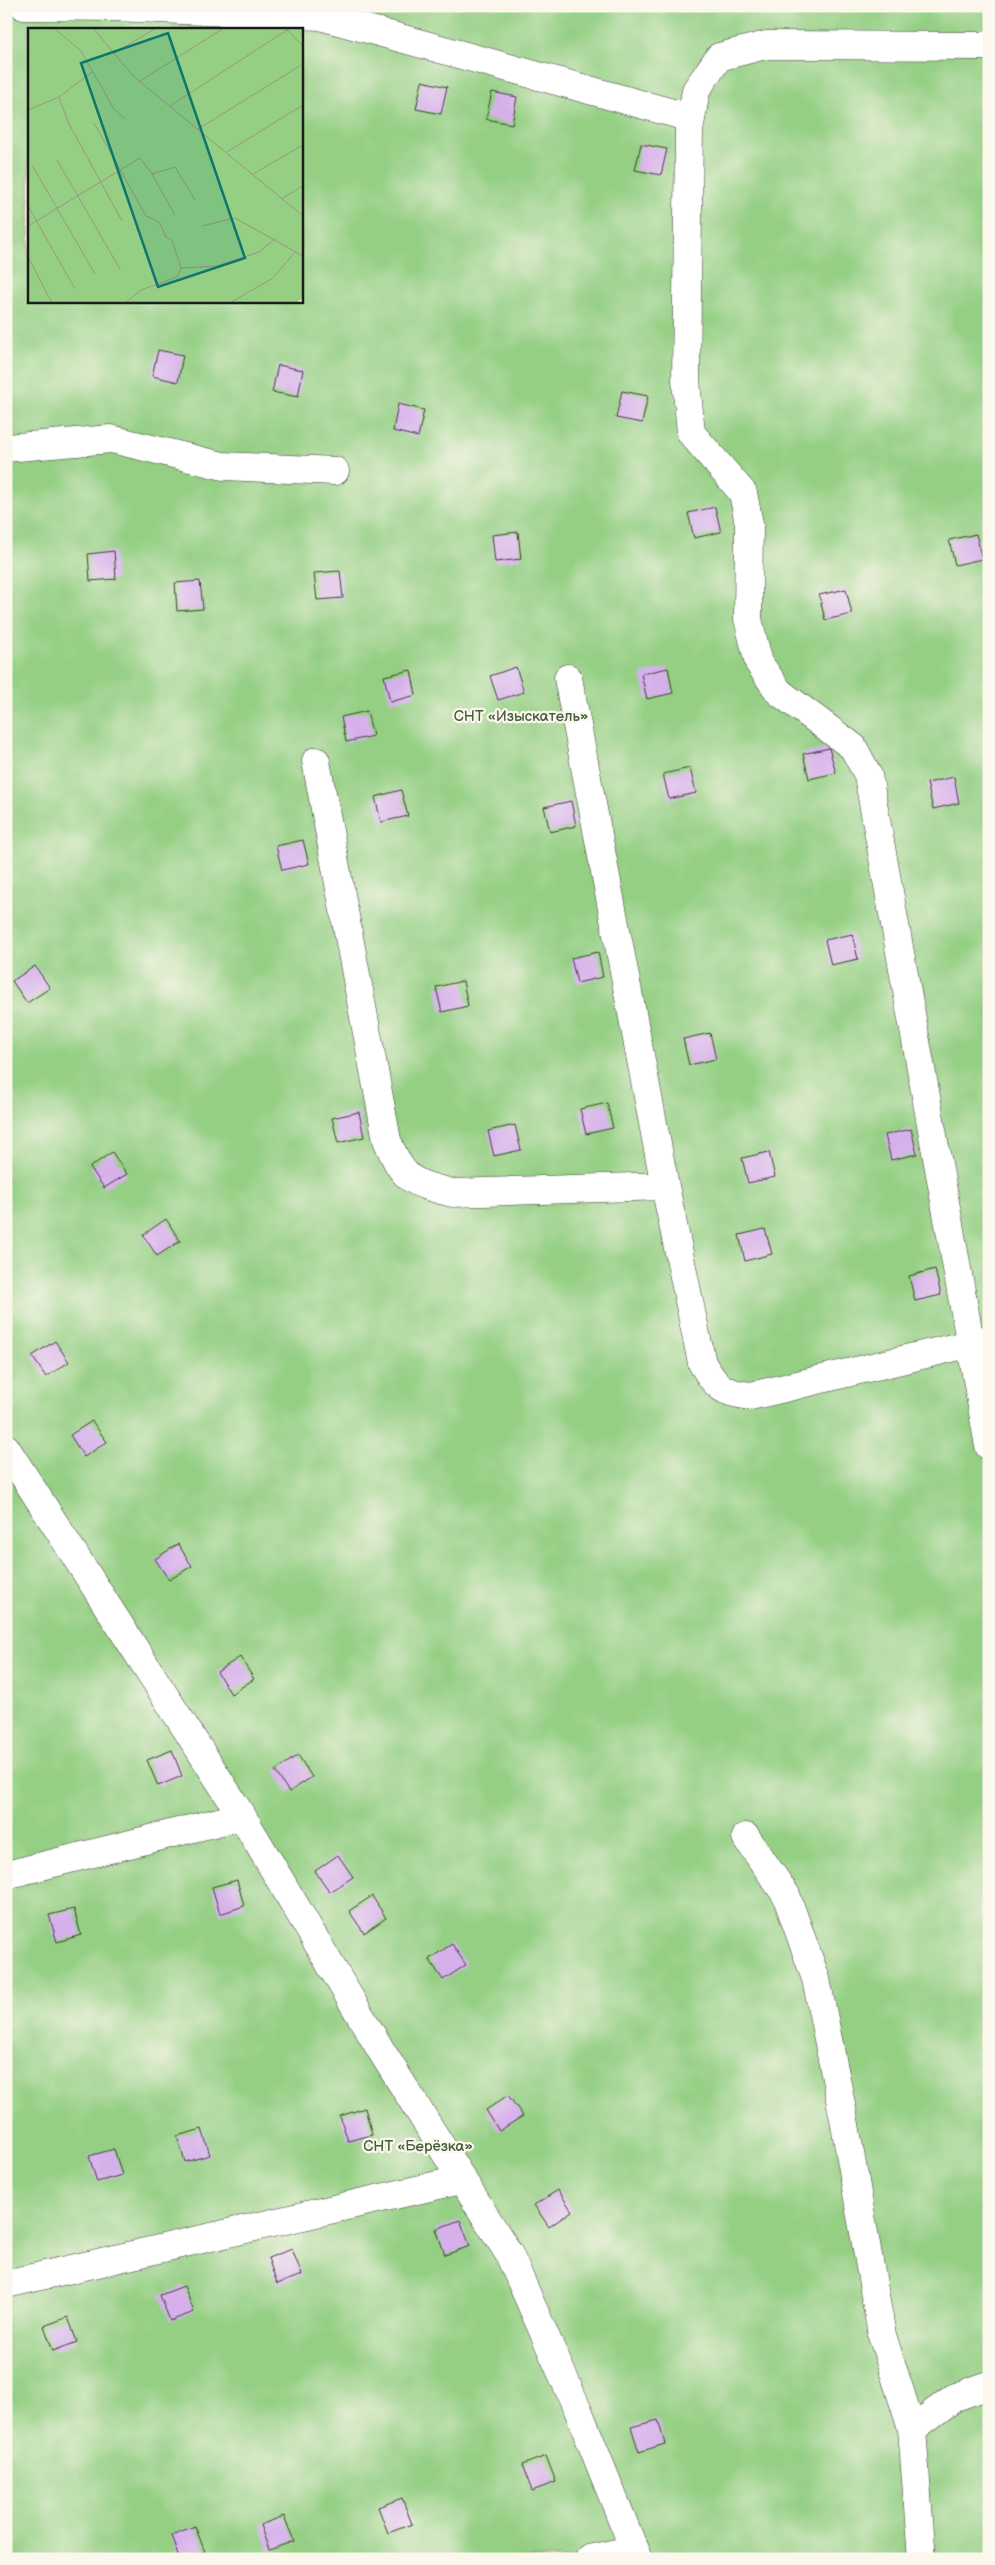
<svg xmlns="http://www.w3.org/2000/svg" width="995" height="2565" viewBox="0 0 995 2565" font-family="'Balsamiq Sans',sans-serif">
	<rect width="100%" height="100%" fill="#fbf7ec"/>
	<filter id="ink" filterUnits="userSpaceOnUse"><feTurbulence type="fractalNoise" baseFrequency=".02" numOctaves="2"/><feDisplacementMap in="SourceGraphic" scale="10" xChannelSelector="R" yChannelSelector="G"/><feConvolveMatrix kernelMatrix="1 2 1 2 8 2 1 2 1" color-interpolation-filters="sRGB"/></filter>
	<filter id="wash" filterUnits="userSpaceOnUse"><feTurbulence type="fractalNoise" baseFrequency=".0096" numOctaves="4" result="noise"/><feDisplacementMap in="SourceGraphic" scale="20" xChannelSelector="R" yChannelSelector="G"/><feGaussianBlur stdDeviation="1.12" result="paint"/><feColorMatrix in="noise" values="0 0 0 0 0 0 0 0 0 0 0 0 0 0 0 0 0 1.4 0 .05"/><feComposite in="paint" operator="in"/></filter>
	<g filter="url(#wash)">
		<rect width="100%" height="100%" fill="#f5e3c9"/>
		<path fill="#94cf84" stroke="#587650" fill-rule="evenodd" d="M6 6H989V2559H6ZM29 29H301V301H29Z"/>
		<g id="blocks">
			<path fill="#d6b0eb" d="M422 81 447 87 441 114 416 109Z
				M492 92 517 97 512 124 486 119Z
				M641 144 667 149 661 175 635 170Z
				M158 350 183 355 178 382 152 376Z
				M278 365 303 370 298 397 272 392Z
				M622 391 648 396 642 423 616 418Z
				M398 404 424 410 418 437 393 431Z
				M715 507 721 532 694 538 688 513Z
				M518 532 521 559 495 562 492 535Z
				M976 534 982 559 955 565 949 540Z
				M114 551 116 579 90 581 88 554Z
				M340 571 343 598 317 600 314 573Z
				M200 581 203 609 177 611 175 583Z
				M846 589 852 614 825 620 819 595Z
				M516 667 524 692 498 700 490 676Z
				M668 668 673 693 647 699 641 674Z
				M411 670 416 695 390 702 384 676Z
				M367 711 373 736 346 742 341 717Z
				M829 748 836 773 809 779 803 754Z
				M690 768 696 793 669 799 663 774Z
				M954 777 959 803 933 809 927 783Z
				M401 790 408 816 381 822 375 797Z
				M571 801 576 826 550 832 544 807Z
				M303 840 309 864 282 870 276 846Z
				M852 934 858 959 831 965 825 940Z
				M598 952 603 977 577 983 571 958Z
				M35 966 50 988 27 1003 12 981Z
				M463 981 468 1006 442 1012 436 987Z
				M710 1033 716 1059 689 1065 683 1039Z
				M607 1103 613 1128 586 1134 580 1109Z
				M359 1112 364 1137 338 1143 332 1118Z
				M515 1125 521 1150 494 1156 488 1131Z
				M911 1129 917 1154 891 1160 885 1135Z
				M112 1152 127 1174 104 1188 90 1167Z
				M769 1152 775 1177 748 1183 742 1158Z
				M166 1219 180 1241 157 1256 143 1235Z
				M765 1229 772 1254 745 1261 739 1235Z
				M935 1269 941 1295 915 1301 909 1276Z
				M55 1341 69 1362 46 1377 32 1356Z
				M92 1421 107 1442 84 1457 70 1435Z
				M178 1544 192 1566 169 1580 155 1559Z
				M240 1657 254 1679 231 1694 217 1672Z
				M172 1750 182 1776 158 1786 147 1760Z
				M298 1755 312 1777 289 1792 275 1771Z
				M338 1855 353 1877 330 1892 315 1871Z
				M237 1880 244 1906 220 1914 212 1887Z
				M372 1896 386 1918 364 1933 349 1911Z
				M74 1909 81 1935 57 1942 49 1915Z
				M452 1944 466 1965 443 1980 429 1959Z
				M508 2095 523 2116 499 2131 486 2110Z
				M365 2108 372 2135 348 2141 340 2116Z
				M202 2129 210 2155 185 2162 177 2136Z
				M114 2149 122 2175 97 2182 89 2156Z
				M558 2190 572 2211 549 2227 534 2205Z
				M460 2220 470 2246 445 2255 436 2229Z
				M292 2249 302 2275 277 2284 268 2258Z
				M184 2286 194 2312 170 2321 160 2295Z
				M68 2317 77 2342 53 2351 44 2326Z
				M658 2420 665 2444 639 2452 631 2427Z
				M546 2456 556 2482 532 2491 522 2465Z
				M402 2498 412 2524 388 2533 378 2507Z
				M284 2516 294 2541 269 2550 260 2525Z
				M195 2526 205 2552 186 2559H179L171 2535Z"/>
		</g>
	</g>
	<g filter="url(#ink)">
		<use href="#blocks" fill-opacity="0" stroke="#3d3a36" stroke-width="1"/>
		<g fill="none" stroke-linecap="round" stroke-linejoin="round">
			<g stroke="#3d3a36" stroke-width="29">
				<path id="minor" d="M24 6 113 7 320 16 691 118
					M989 46 766 45 719 57 696 90 689 131 686 380 691 433 743 493 749 524 748 619 759 663 779 692 853 747 868 775 989 1446
					M6 448 111 439 223 466 335 471
					M568 678 665 1186
					M316 761 387 1140C404 1181 410 1182 452 1193L665 1186 702 1363C716 1387 722 1393 751 1396L989 1339
					M6 1448 242 1816 382 2052 509 2254 578 2410 638 2559
					M746 1837 786 1895 816 1979 844 2119 882 2335 912 2429 922 2559
					M6 1875 242 1816
					M6 2284 460 2180
					M912 2429 955 2397 989 2385
					M589 2559 635 2549"/>
			</g>
			<use href="#minor" stroke="#fff" stroke-width="28"/>
		</g>
	</g>
	<g text-anchor="middle" stroke-width="4.5" stroke-linejoin="round" paint-order="stroke">
		<g font-size="15" fill="#465b40" stroke="#fbf7ec">
			<text x="521" y="721">СНТ «Изыскатель»</text>
			<text x="418" y="2151">СНТ «Берёзка»</text>
		</g>
	</g>
	<g transform="translate(28 28)">
		<rect width="275" height="275" fill="#f5e3c9"/>
		<path d="M0 0H275V270L267 275H0Z" fill="#94cf84"/>
		<path fill="none" stroke="#9e9384" stroke-width="1" d="M26 0 53 23 86 81 97 91M65 0 105 48 275 188M258 1 275 18M85 26 128 0M112 53 196 0M31 69 40 94 94 193M142 78 259 2M0 82 31 69 64 44M66 95 118 188 131 194 138 209 144 212 153 240 149 249 113 262 97 275M170 101 275 36M199 124 275 77M29 132 92 241M4 137 67 246M124 146 147 187M225 146 275 117M253 171 275 158M0 178 47 261M0 198 112 130 124 146 147 139 167 172M174 198 207 190 275 228M0 229 24 275M153 240 189 238 231 224 248 210M202 275 245 250 267 224"/>
		<path fill="#0f766e" fill-opacity="0.15" stroke="#0f766e" stroke-width="2.5" d="M140 5 217 230 130 259 53 35Z"/>
		<rect width="275" height="275" fill="none" stroke="#1c1c1c" stroke-width="2.5"/>
	</g>
	<rect width="995" height="2565" fill="none" stroke="#fbf7ec" stroke-width="25"/>
</svg>
